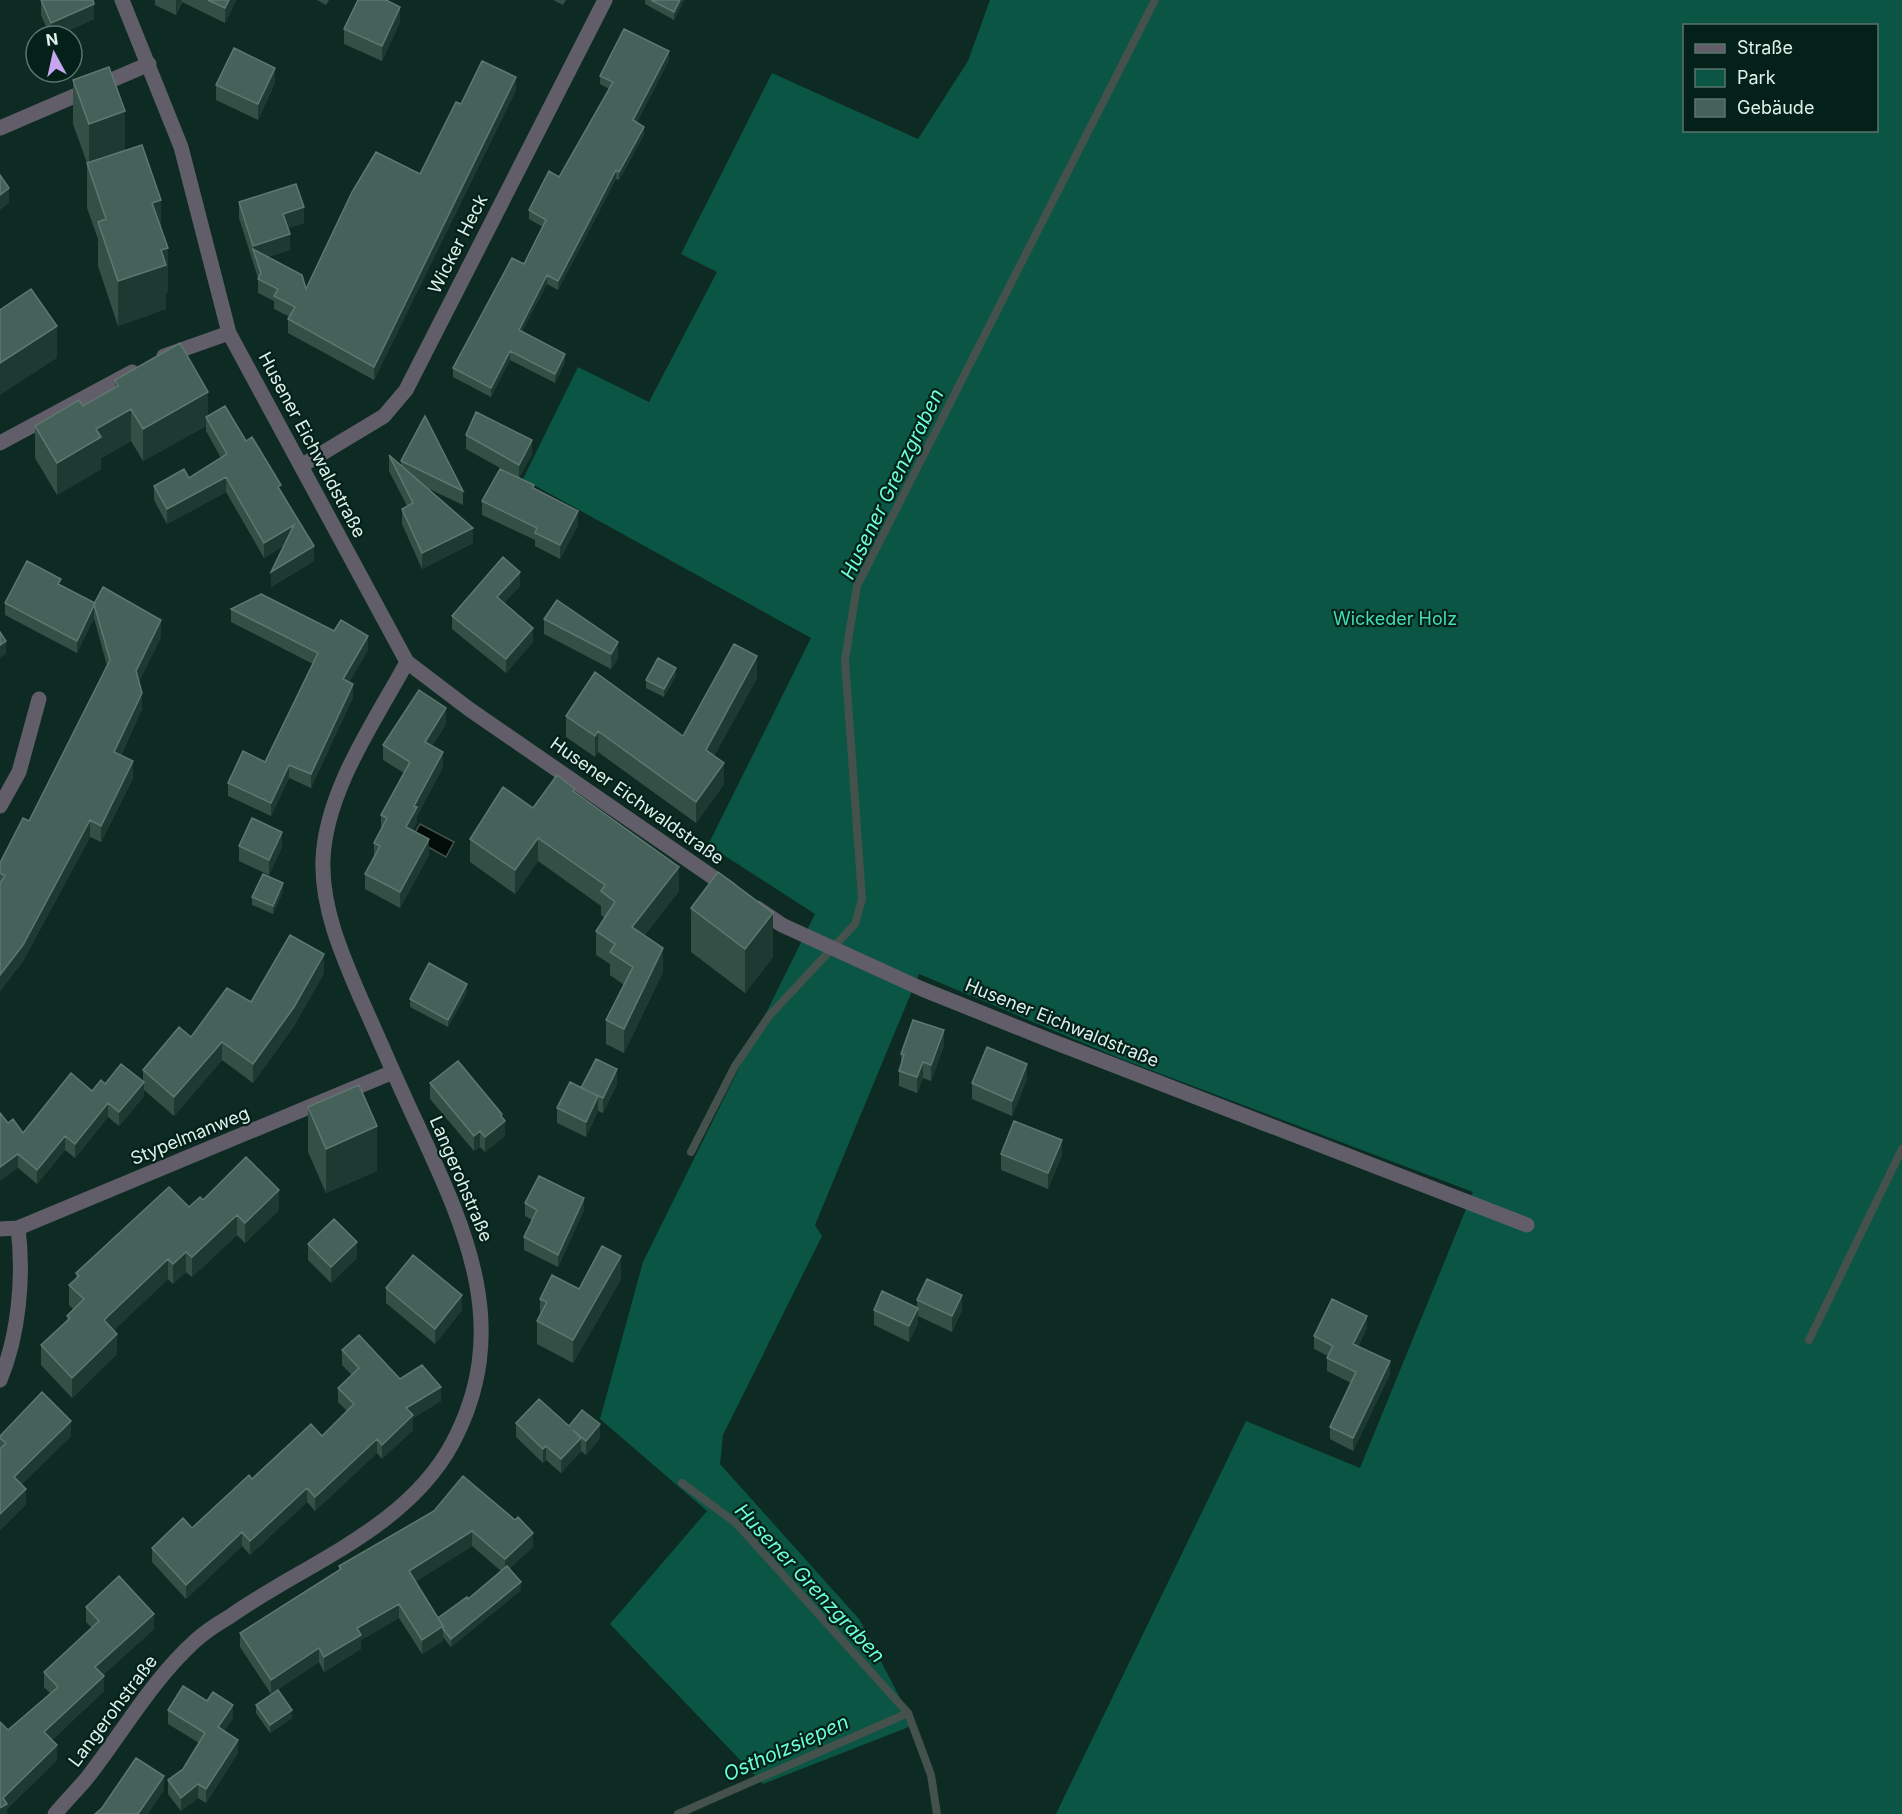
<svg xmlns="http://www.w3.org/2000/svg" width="1902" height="1814" viewBox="0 0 1902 1814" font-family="Inter,sans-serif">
	<rect width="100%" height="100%" fill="#0d2b23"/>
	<path fill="#0a5543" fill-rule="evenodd" d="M990 0H1902V1814H1056L1246 1421 1360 1468 1473 1192 1119 1058 919 974 815 1225 822 1236 723 1435 720 1464 859 1619 914 1725 763 1784 610 1624 707 1511 600 1419 643 1262 815 914 708 845 811 638 523 479 578 367 649 402 717 272 681 254 772 73 918 139 968 61ZM1684 26H1876V130H1684Z"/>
	<path fill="#020d09" stroke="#44514c" stroke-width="1.5" d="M420 824 454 842 446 857 412 838Z"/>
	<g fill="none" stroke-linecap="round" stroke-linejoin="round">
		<path stroke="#44514c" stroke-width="8" d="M691 1152 735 1066 769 1016 855 924 862 899 845 660 857 586 1155 0
			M1809 1340 1902 1149
			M682 1483 736 1523 908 1713 931 1775 937 1814
			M678 1814 908 1713"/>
		<path stroke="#625e69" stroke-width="15" d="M122 0 181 147 229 333 407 662 469 709 730 889
			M0 128 149 64
			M164 356 229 333
			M0 443 132 372
			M301 466 384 416 406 390 605 0
			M0 806 19 772 39 699
			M757 908 782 925 922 989 1054 1042 1527 1225
			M0 1229 18 1228 393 1072
			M0 1380C19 1335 24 1276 18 1228
			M55 1814C65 1802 77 1790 87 1778 123 1732 151 1681 195 1641 205 1632 217 1624 229 1617 304 1564 406 1529 452 1444 513 1330 467 1232 418 1126 398 1084 380 1041 361 999 342 955 321 907 323 859 326 790 375 721 407 662"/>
	</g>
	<path fill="#335047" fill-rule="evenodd" d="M41 0 94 19 56 36H50L41 15Z
		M155 0H236L225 23 182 2 176 15 155 5Z
		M317 0H329L326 5Z
		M553 0H566L563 5Z
		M645 0H684L674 20 645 4Z
		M400 22 382 61 344 44V29Z
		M669 60 637 122 644 135 619 180 616 179 558 290 547 284 522 331 565 362 555 383 510 360 491 397 453 377V368L524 264 543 227 529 219V210L559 177 609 89 600 84V76Z
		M73 80 125 151 161 228 168 292 166 293V309L118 326 98 266V239L87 208V163L73 124Z
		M275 83 258 120 216 100V85Z
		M516 90 374 380 288 333V319L290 317 274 309V301L258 293V278L239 218V202L304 223 288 228 290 250 268 257 306 289 420 174 461 104Z
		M115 380 208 415 246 441 281 492 314 561 271 587 284 545 264 558 226 492 167 524 154 500V486L189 478 221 458 206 431V426L143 461 131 441 101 458V469L57 495 35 458V426L83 406 115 388Z
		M466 435 532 454 519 478 534 489 578 525 560 559 535 546V540L482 515V501L511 474 466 449Z
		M389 455 401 466V461L463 491V505L427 488 473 543 422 569 402 524V509L407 506 389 471Z
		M61 585 161 637 139 681 142 709 121 755 133 778 101 842 90 837 23 961 0 991V863L29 821 107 666 94 618 77 653 5 615V603Z
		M520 586 504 603 533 642 506 673 452 629V616Z
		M231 609 368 650 349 682 353 697 311 788 289 778 271 816 228 796V783L265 762 313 664 231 622Z
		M544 619 618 658 611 669 544 634Z
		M676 675 664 697 646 688V680Z
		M757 678 714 756 724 784 696 823 598 752 595 757 566 737V716L683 736Z
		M446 724 432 746 443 767 417 816V822L412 830 429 855 400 908 365 889V874L374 857V843L381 829V815L404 773 383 760V745Z
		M575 793 679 891 644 936 663 972 624 1053 606 1044V1020L624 985 610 975V964L596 955V931L605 918 601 915V906L538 861 515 894 470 862V839L533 808Z
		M239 846 282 847 269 875 239 861Z
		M283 891 273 914 252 905V897Z
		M691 908 773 957 745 993 691 952Z
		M324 973 294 1026 253 1083 222 1060 174 1116 144 1090V1096L119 1126 108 1117 75 1158 65 1150 37 1184 18 1168 8 1123 23 1133 105 1084 143 1082V1070L191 1037 251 1002Z
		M467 992 448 1027 410 1007V999Z
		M944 1046 931 1081 923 1078 917 1093 899 1086V1071L901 1064V1054Z
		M1027 1079 1012 1116 972 1099V1083Z
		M430 1083 502 1118 505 1136 485 1152 480 1147 474 1151 430 1099Z
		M617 1084 603 1113 598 1111 586 1137 557 1123V1108L581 1088Z
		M308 1107 377 1171 326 1193 308 1152Z
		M1001 1154 1062 1155 1048 1189 1001 1170Z
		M203 1200 279 1210 245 1243 237 1235 192 1277 186 1272 173 1284 168 1279 114 1330 117 1354 72 1398 41 1365V1345L67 1321V1316L73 1309 69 1305V1285L76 1279V1273L189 1207Z
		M525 1203 584 1210 558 1267 524 1250V1237L532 1220 525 1216Z
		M308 1244 357 1258 331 1283 308 1260Z
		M621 1279 573 1363 537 1344V1321L540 1314V1299Z
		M386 1288 462 1310 435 1344 386 1303Z
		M917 1300 962 1310 952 1332 918 1316V1323L909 1342 874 1325V1310L917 1307Z
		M1367 1328 1358 1347 1390 1374 1353 1451 1330 1439V1427L1351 1383 1327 1371V1358L1328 1356 1314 1349V1336Z
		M342 1350 400 1379 441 1401 413 1418V1430L382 1459 377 1453 315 1511 307 1502 250 1555 242 1546 186 1599 152 1562V1548L192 1528 252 1479 322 1436 347 1411 338 1402V1388L352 1375 342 1365Z
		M516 1423 569 1426 600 1438 586 1455 581 1451 561 1473 546 1460 543 1463 516 1437Z
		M0 1436H71L22 1484 26 1504 0 1530Z
		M434 1511 533 1547 509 1569 521 1590 451 1647 443 1637V1641L422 1654 399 1618 361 1640V1649L324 1672 319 1662 271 1694 240 1647V1633L339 1570V1566ZM472 1546 501 1571 468 1599 438 1618 415 1582Z
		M86 1607 154 1629 103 1675 104 1691 52 1740 57 1760 7 1809V1814H0L8 1730 51 1694 44 1687V1672L92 1628 86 1622Z
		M256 1705 292 1718 270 1733 256 1713Z
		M168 1710 233 1718 224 1731 238 1753 206 1803 198 1798 181 1811 168 1794V1780L183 1769 199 1743 168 1724Z"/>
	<path fill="#1c3a31" d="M176 0H182L176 15Z
		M229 0H236L225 23V8Z
		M680 0H684L674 20V12Z
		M94 4V19L56 36H51V23Z
		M400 7V22L382 61V46Z
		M669 51V60L633 129V120Z
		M275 68V83L258 120V104Z
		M47 72H57L47 76Z
		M516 77V90L374 380V367Z
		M125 111V155L89 168V124Z
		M644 127V135L619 180V172Z
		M616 170V179L558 290V281Z
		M9 188V203L0 210V195Z
		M161 200V245L152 203Z
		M304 207V223L283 230V214Z
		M290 234V250L257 260 253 249V261V246Z
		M168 248V292L166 293V309L118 326V281L161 250Z
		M547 275V284L519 338V330Z
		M57 326V358L0 395V363Z
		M510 351V360L491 397V388Z
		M565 354V362L555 383V374Z
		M208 392V421L206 417V426L143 461V429Z
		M131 409V441L101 458V469L57 495V463L96 429Z
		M532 440V454L519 479V465Z
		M226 477V492L167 524V509Z
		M578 511V525L560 559V545Z
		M294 525V539L264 558V543Z
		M473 528V543L422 569V553Z
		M314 546V561L271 587V572Z
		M520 572V586L497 610V597Z
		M94 606V618L77 653V641Z
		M161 620V637L136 687V671Z
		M533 628V642L506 673V659Z
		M368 636V650L343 692V679Z
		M6 641V654L0 658V645Z
		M618 642V658L611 669V654Z
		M757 656V678L706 771V750Z
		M676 668V675L664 697V689Z
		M353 684V697L311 788V774Z
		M142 693V709L114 769V752Z
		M446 708V724L425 757V742Z
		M598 731V752L595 757V736Z
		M443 752V767L417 816V822L406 842V827L414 806Z
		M133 761V778L101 842V826Z
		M724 763V784L696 823V802Z
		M289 765V778L271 816V803Z
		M90 820V837L23 961 0 991V975Z
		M282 832V847L269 875V860Z
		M538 838V861L515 894V870Z
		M429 839V855L400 908V892Z
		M679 867V891L632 951V927Z
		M283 883V891L273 914V906Z
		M773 913V957L745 993V949Z
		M663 948V972L624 1053V1029Z
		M324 954V973L294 1026 253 1083V1064Z
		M467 984V992L448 1027V1020Z
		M944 1030V1046L931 1081V1065Z
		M222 1042V1060L174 1116V1097Z
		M923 1062V1078L917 1093V1077Z
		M1027 1064V1079L1012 1116V1101Z
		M617 1069V1084L603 1113V1098Z
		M144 1082V1096L119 1126V1112Z
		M598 1096V1111L586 1137V1122Z
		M108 1103V1117L75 1158V1144Z
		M502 1114V1123L505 1121V1136L485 1152V1137Z
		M377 1126V1171L326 1193V1149Z
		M480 1131V1147L474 1151V1136Z
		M65 1136V1150L37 1184V1170Z
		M1062 1140V1155L1048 1189V1173Z
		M18 1154V1168L0 1181V1167Z
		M279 1190V1210L245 1243V1223Z
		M584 1198V1210L558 1267V1255Z
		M237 1215V1235L192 1277V1257Z
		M357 1242V1258L331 1283V1267Z
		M186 1252V1272L173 1284V1264Z
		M621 1256V1279L573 1363V1340Z
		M168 1259V1279L104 1340V1320Z
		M462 1295V1310L435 1344V1329Z
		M962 1295V1310L952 1332V1316Z
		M918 1308V1323L909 1342V1326Z
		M1367 1316V1328L1353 1357V1344Z
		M117 1334V1354L72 1398V1378Z
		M1390 1361V1374L1353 1451V1438Z
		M441 1387V1401L413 1418V1430L382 1459V1445L406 1408Z
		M71 1421V1436L14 1492V1477Z
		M600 1424V1438L586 1455V1441Z
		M581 1438V1452L561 1473V1459Z
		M377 1439V1453L315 1511V1497Z
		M546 1446V1460L543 1463V1449Z
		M307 1488V1502L250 1555V1541Z
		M26 1489V1504L0 1530V1514Z
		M472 1531V1546L409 1586V1571Z
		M242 1532V1546L186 1599V1585Z
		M533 1533V1547L505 1573V1559Z
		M521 1582V1590L451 1647V1639Z
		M399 1604V1618L361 1640V1649L324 1672V1657L357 1628Z
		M154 1614V1629L95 1682V1667Z
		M443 1626V1641L422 1654V1640Z
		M319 1648V1662L271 1694V1680Z
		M104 1676V1691L44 1747V1732Z
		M233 1705V1718L218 1741V1727Z
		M292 1710V1718L270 1733V1725Z
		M238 1740V1753L206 1803V1789Z
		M57 1745V1760L7 1809V1814H0V1808L3 1798Z
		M164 1776V1790L148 1814H138Z
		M198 1784V1798L181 1811V1798Z"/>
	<path fill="#456159" stroke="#5e7870" stroke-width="1.5" d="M41 0H93L94 4 51 23Z
		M208 0H229L225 8Z
		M358 0H386L400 7 382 46 344 29Z
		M651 0H680L674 12Z
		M624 29 669 51 633 120 644 127 619 172 616 170 558 281 547 275 519 330 565 354 555 374 510 351 491 388 453 368 512 258 524 264 546 220 529 210 549 171 559 177 613 82 600 76Z
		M234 48 275 68 258 104 216 85Z
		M482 61 516 77 374 367 288 319 295 307 274 296 278 289 258 279 261 273 253 249 302 275 306 289 352 192 376 152 420 174 456 102 461 104Z
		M109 67 125 111 89 124 73 80Z
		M142 145 161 200 152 203 168 248 161 250 166 265 118 281 98 222 106 219 87 163Z
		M0 175 9 188 0 195Z
		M296 184 304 207 283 214 290 234 253 246 239 202Z
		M31 289 57 326 0 363V310Z
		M180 343 208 392 143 429 131 409 96 429 101 437 57 463 35 426 79 400 83 406 118 386 115 380Z
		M225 406 246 441 252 437 281 485 278 487 314 546 271 572 294 525 264 543 226 477 167 509 154 486 184 469 189 478 227 454 206 417Z
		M476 412 532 440 519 465 466 435Z
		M425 416 463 491 401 461Z
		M389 455 473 528 422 553 402 509 413 503Z
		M500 469 534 485 533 488 578 511 560 545 535 533 537 528 482 501Z
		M503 557 520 572 497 597 533 628 506 659 452 616Z
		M27 561 61 579 58 584 95 603 77 641 5 603Z
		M103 587 161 620 136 671 142 693 114 752 133 761 101 826 90 820 23 945 0 975V883L5 876 0 873V863L23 818 29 821 110 660 94 604Z
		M261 594 334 631 341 620 368 636 343 679 353 684 311 774 289 765 271 803 228 783 243 751 265 762 318 653 231 609Z
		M557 600 618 642 611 654 544 619Z
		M0 632 6 641 0 645Z
		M734 644 757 656 706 750 724 763 696 802 598 731 595 736 566 716 595 672 683 736Z
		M658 658 676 668 664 689 646 680Z
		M419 690 446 708 425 742 443 752 414 806 417 807 406 827 429 839 400 892 365 874 380 846 374 843 387 818 381 815 410 762 383 745Z
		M557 775 575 789 573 791 679 867 632 927 663 948 624 1029 606 1020 633 967 610 952 615 944 596 931 615 902 601 891 605 885 538 838 515 870 470 839 503 787 533 808Z
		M252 818 282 832 269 860 239 846Z
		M718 872 773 913 745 949 691 908Z
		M263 874 283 883 273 906 252 897Z
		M290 935 324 954 294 1007 253 1064 222 1042 174 1097 143 1070 179 1027 191 1037 227 988 251 1002Z
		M429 963 467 984 448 1020 410 999Z
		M913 1020 944 1030 931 1065 923 1062 917 1077 899 1071 904 1055 901 1054Z
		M987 1047 1027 1064 1012 1101 972 1083Z
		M596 1059 617 1069 603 1098 581 1088Z
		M458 1061 502 1114 501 1116 505 1121 485 1137 480 1131 474 1136 430 1083Z
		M121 1064 144 1082 119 1112 108 1103 75 1144 65 1136 37 1170 18 1154 0 1167V1113L8 1123 13 1119 23 1133 71 1073 92 1091 101 1080 105 1084Z
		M570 1082 598 1096 586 1122 557 1108Z
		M359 1085 377 1126 326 1149 308 1107Z
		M1014 1121 1062 1140 1048 1173 1001 1154Z
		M246 1157 279 1190 245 1223 237 1215 192 1257 186 1252 173 1264 168 1259 104 1320 117 1334 72 1378 41 1345 70 1318 67 1316 84 1299 69 1285 79 1276 76 1273 169 1187 189 1207 200 1197 203 1200Z
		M539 1176 584 1198 558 1255 524 1237 537 1210 525 1203Z
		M334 1219 357 1242 331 1267 308 1244Z
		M602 1246 621 1256 573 1340 537 1321 547 1302 540 1299 552 1275 579 1289Z
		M413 1255 462 1295 435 1329 386 1288Z
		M927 1279 962 1295 952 1316 917 1300Z
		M882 1291 918 1308 909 1326 874 1310Z
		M1332 1299 1367 1316 1353 1344 1390 1361 1353 1438 1330 1427 1356 1372 1327 1358 1333 1346 1314 1336Z
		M359 1335 400 1379 422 1365 441 1387 406 1408 413 1415 382 1445 377 1439 315 1497 307 1488 250 1541 242 1532 186 1585 152 1548 183 1518 192 1528 249 1475 252 1479 311 1424 322 1436 354 1404 338 1388 359 1368 342 1350Z
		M42 1392 71 1421 14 1477 26 1489 0 1514V1449L6 1443 0 1438V1436Z
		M539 1399 569 1426 582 1410 600 1424 586 1441 573 1430 581 1438 561 1459 546 1446 543 1449 516 1423Z
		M463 1476 515 1520 518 1517 533 1533 505 1559 472 1531 409 1571 443 1626 422 1640 399 1604 357 1628 361 1635 324 1657 319 1648 271 1680 240 1633 341 1569 339 1566 434 1511Z
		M507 1566 521 1582 451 1639 443 1629V1626L438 1618 467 1597 468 1599Z
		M119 1576 154 1614 95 1667 104 1676 44 1732 57 1745 3 1798 7 1804 0 1808V1722L8 1730 58 1687 44 1672 99 1621 86 1607Z
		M183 1686 207 1701 213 1692 233 1705 218 1727 238 1740 206 1789 198 1784 181 1798 168 1780 183 1769 205 1733 168 1710Z
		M278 1690 292 1710 270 1725 256 1705Z
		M136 1758 164 1776 138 1814H95L102 1808Z"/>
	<g text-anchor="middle" stroke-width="4.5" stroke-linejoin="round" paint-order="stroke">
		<g font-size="18" fill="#dff0ea" stroke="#032119">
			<text transform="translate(458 244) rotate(-63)" y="6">Wicker Heck</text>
			<text transform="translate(312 445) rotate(62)" y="6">Husener Eichwaldstraße</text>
			<text transform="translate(637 801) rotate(35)" y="6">Husener Eichwaldstraße</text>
			<text transform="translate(1062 1023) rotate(22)" y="6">Husener Eichwaldstraße</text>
			<text transform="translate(190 1136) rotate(-22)" y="6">Stypelmanweg</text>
			<text transform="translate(461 1179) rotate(67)" y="6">Langerohstraße</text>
			<text transform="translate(113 1711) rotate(-53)" y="6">Langerohstraße</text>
		</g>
		<g font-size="18" fill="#43ddb6" stroke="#032119">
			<text x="1395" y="625">Wickeder Holz</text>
		</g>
		<g font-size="20" font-style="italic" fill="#6cffd6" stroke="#032119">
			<text transform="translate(892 484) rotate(-64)" y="7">Husener Grenzgraben</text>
			<text transform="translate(810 1583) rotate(47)" y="7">Husener Grenzgraben</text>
			<text transform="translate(786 1748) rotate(-24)" y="7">Ostholzsiepen</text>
		</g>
	</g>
	<rect x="1683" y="24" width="195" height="108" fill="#032119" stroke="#5b746d" stroke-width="1.5"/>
	<rect x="1695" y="44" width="30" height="9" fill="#625e69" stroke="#5b746d" stroke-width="1.5"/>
	<text x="1737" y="54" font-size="18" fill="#dff0ea">Straße</text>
	<rect x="1695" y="69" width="30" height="18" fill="#0a5543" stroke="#5b746d" stroke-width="1.5"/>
	<text x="1737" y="84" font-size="18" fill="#dff0ea">Park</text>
	<rect x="1695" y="99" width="30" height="18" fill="#456159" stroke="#5b746d" stroke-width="1.5"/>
	<text x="1737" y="114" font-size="18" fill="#dff0ea">Gebäude</text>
	<g transform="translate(54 54) rotate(352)"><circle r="28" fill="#032119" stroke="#5b746d" stroke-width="1.5"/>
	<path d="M0-4.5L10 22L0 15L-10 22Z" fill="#c7a6f0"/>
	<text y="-9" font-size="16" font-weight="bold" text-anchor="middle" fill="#dff0ea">N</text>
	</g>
</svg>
